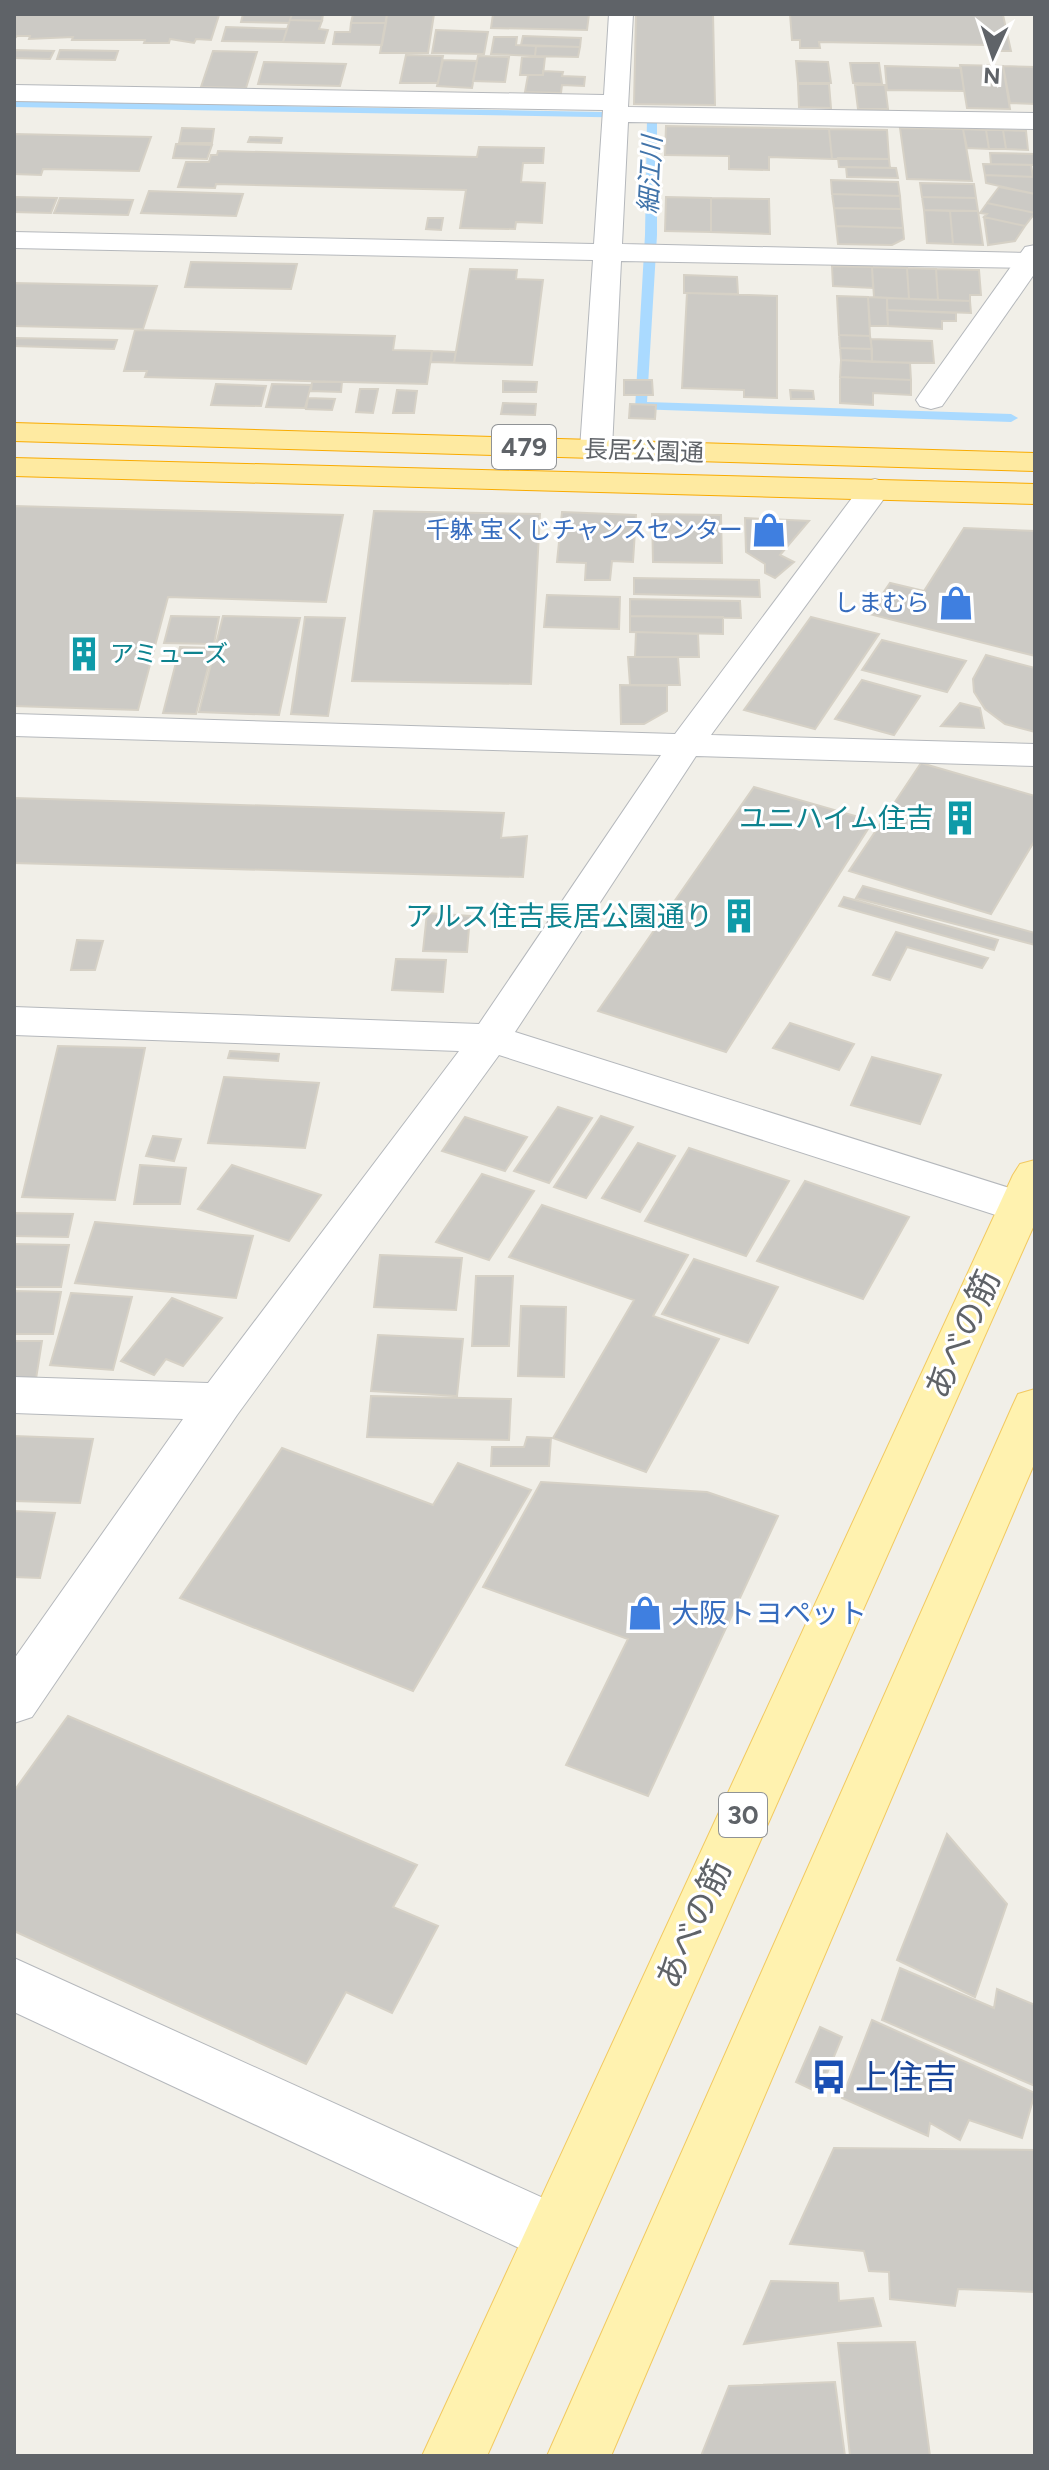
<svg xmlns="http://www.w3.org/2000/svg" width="1049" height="2470" viewBox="0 0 1049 2470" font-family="Figtree,'Noto Sans JP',sans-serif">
	<rect width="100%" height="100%" fill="#f1efe8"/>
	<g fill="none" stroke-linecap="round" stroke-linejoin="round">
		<path fill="#aadaff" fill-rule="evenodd" d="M14 101 657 113V235L647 402 1011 414 1018 418 1011 422 635 409 645 235 647 118 14 107Z"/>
	</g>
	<path fill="#cccac5" stroke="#d6d1c6" stroke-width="2" d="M14 14H160L219 15 211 40 196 39 194 43 170 39 169 43H144L145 40H72L73 37 29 39 30 36H17L14 39Z
		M243 14H292L289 23 241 22Z
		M292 14H323L322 21 290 20Z
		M353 14H387L386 23H351Z
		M387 14H434L428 53H380Z
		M493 14H589L587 30 491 28Z
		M636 14H713L715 105 634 104Z
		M790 14 1003 15 1011 51H989L988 45 819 42 820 48H800V40H792Z
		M290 20 322 21 319 29 328 30 324 43 283 42Z
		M351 23H386L382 45 333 44 335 32H350Z
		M226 27 287 29 283 42 222 41Z
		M436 30 488 32 484 54 432 53Z
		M523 36 581 38 580 47 521 45Z
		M494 37H517L516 45 536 46 535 56 491 54Z
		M536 46 580 47 578 57 535 56Z
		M14 50 54 51 50 59 14 58Z
		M60 50 118 51 115 60 57 59Z
		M213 51 257 52 246 88 201 87Z
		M406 55 443 56 438 83H400Z
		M478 56 509 57 505 82 473 81Z
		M522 57H545L543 75H520Z
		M443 60 477 61 472 88 437 86Z
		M796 61 828 62 831 83H798Z
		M264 62 346 64 340 86 258 84Z
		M850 63H879L882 84 853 83Z
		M960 65 1003 66 1010 109 967 108Z
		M885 66 961 68 964 91 887 90Z
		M1003 66 1035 67V104L1010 103Z
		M543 71 563 72 562 76 585 77 584 86 562 85 561 93 525 92 528 75H543Z
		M798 84H829L831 108 799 107Z
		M855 85H885L888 109H858Z
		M666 126 829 129 832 159 769 157V170L729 169V156L665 155Z
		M182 128 214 129 212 143H179Z
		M900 128 963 129 972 181 907 179Z
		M829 129 887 130 889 159H832Z
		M963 129 986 130 989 149 967 148Z
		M986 130H1003L1006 149H989Z
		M1003 130 1026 131 1028 150 1006 149Z
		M14 134 151 137 139 171 43 169 41 175 14 174Z
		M250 137 282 138 281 143 248 142Z
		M176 144 212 145 207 159 173 158Z
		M479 147 544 148 543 163H523L521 182 545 183 542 223 516 222 515 229 460 228 466 190 216 184 215 188 178 187 186 162H209L211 155H217L218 151 477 157Z
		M990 153 1035 154V165L991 164Z
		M838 158 889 159 890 168 839 167Z
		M983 164 1031 165 1033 177 985 175Z
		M846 167 896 168 898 178 847 177Z
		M985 175 1035 177V194L986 183Z
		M831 180 898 182 900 196 832 194Z
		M920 183 974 184 976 198 922 197Z
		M999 187 1035 194V213L987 203Z
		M149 191 243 194 236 216 141 213Z
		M832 194 900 196 901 209 834 208Z
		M14 197 57 198 51 213 14 212Z
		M666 197 711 198V232L665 231Z
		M922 197 976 198 978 211 924 210Z
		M60 198 133 200 128 215 54 213Z
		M711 198 769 199 770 234 711 232Z
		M987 203 1035 213 1025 226 984 217 987 214 980 213Z
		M834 208 901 209 903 228 836 226Z
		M924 210 950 211 953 244 927 243Z
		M950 211H978L983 245 953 244Z
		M984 217 1025 226 1015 241 988 245Z
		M428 218H443L441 230 426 229Z
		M836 226 903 228 904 239 892 245 838 244Z
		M191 262 297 264 291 289 185 287Z
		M832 266 872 267 873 288 833 286Z
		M872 267 907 268 909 299 874 297Z
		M907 268 936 269 938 300 909 299Z
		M470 269 517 270 516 279 543 280 532 365 454 363Z
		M470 269 517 270 516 279 543 280 532 365 431 362 432 351 456 352Z
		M936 269 979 270 981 295H970V301L938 300Z
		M684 275 737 277 738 294 684 293Z
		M14 283 157 286 143 329 14 326Z
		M14 283 157 286 143 329 14 326Z
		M687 293 777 296V398L744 397V390L682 388Z
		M837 296 868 297 870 336 839 335Z
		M868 297 887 298 888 326H870Z
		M887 298 970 301 971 313 887 310Z
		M887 310 956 313V321H942V329L888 326Z
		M135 330 395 336 393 350 432 351 427 384 145 377 147 371H124Z
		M135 330 395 336 393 350 432 351 427 384 145 377 147 371H124Z
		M839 335 870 336 872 349 840 348Z
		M14 338 117 340 114 349 14 346Z
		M871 339 932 341 934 363 872 362Z
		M840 348 872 349V362L841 360Z
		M841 360 910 363 911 380 840 377Z
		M840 377 911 380V395L873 393V405L840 403Z
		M624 380H652L653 395H624Z
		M503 381 537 382 536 392H503Z
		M312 382H342L341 392 311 391Z
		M216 384 266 386 261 406 211 405Z
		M272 384 311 385 305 408 266 407Z
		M360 389H378L373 413 356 412Z
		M397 390 417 391 414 413H393Z
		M790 390 813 391 814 399H791Z
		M308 398 335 399 332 410 306 409Z
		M503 403 536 404 535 415 501 414Z
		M630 404 656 405 655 419 629 418Z
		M14 506 343 515 326 602 168 597 138 710 14 706Z
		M374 511 540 514 531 684 352 681Z
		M562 512 636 515 633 562 612 561 610 580H585L586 563 557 562Z
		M652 514 721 515 722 563 653 562Z
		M745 518 809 521 780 555 794 562 775 578 765 573V564L746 552Z
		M964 528 1035 531V656L869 614 890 583 924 591Z
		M634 578 759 580 760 597 634 594Z
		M547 595 620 597 619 629 544 627Z
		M630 599 740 601 741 618 630 616Z
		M171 616 219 617 214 644 164 643Z
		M223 616 300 618 279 715 199 712Z
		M630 616 723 617V634L630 632Z
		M305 617 345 618 328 716 291 714Z
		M811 617 879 634 815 729 744 710Z
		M636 632 698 634 699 657H635Z
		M882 640 966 661 947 692 862 670Z
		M180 647 213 648 196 714 163 713Z
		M986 655 1035 668V732L1005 724 985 709 974 692 973 679Z
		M628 657H678L680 685H630Z
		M862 680 920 696 894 735 835 719Z
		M620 685 667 686V711L644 724H621Z
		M960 703 980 708 984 728 941 726Z
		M921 763 1035 796V840L991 914 849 871Z
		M754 787 873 821 726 1052 598 1011Z
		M14 798 504 813 501 838 527 836 523 877 14 863Z
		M863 886 1035 933V945L856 898Z
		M844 897 998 940 994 950 839 906Z
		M427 913 470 916 467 952 423 951Z
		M896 932 988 958 982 968 907 947 890 980 873 975Z
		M77 940 103 941 95 970H71Z
		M396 959 446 960 443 992 392 990Z
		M790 1023 854 1044 839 1070 773 1048Z
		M58 1046 145 1048 115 1200 22 1197Z
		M230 1051 279 1054 278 1061 228 1058Z
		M872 1057 941 1075 920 1124 851 1105Z
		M224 1077 319 1083 305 1148 208 1143Z
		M558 1107 592 1118 549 1183 514 1171Z
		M601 1116 633 1127 586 1198 554 1187Z
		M465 1117 527 1137 505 1171 442 1151Z
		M153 1136 181 1139 174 1161 146 1156Z
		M638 1143 675 1156 640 1212 602 1198Z
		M689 1148 789 1181 746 1256 645 1221Z
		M140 1165 186 1168 180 1204H134Z
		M232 1165 321 1195 289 1241 198 1209Z
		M482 1174 534 1191 489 1260 436 1242Z
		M805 1181 909 1217 863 1299 757 1261Z
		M542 1205 688 1255 653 1316 719 1339 646 1472 553 1438 634 1300 509 1257Z
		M14 1213 73 1214 68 1237 14 1236Z
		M95 1222 253 1236 236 1298 75 1283Z
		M14 1244 69 1245 61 1287H14Z
		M380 1255 462 1258 456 1310 374 1307Z
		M694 1259 778 1287 748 1343 662 1314Z
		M476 1276H513L509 1346H472Z
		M14 1291 61 1292 53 1334H14Z
		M71 1293 132 1297 113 1370 50 1365Z
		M172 1298 222 1318 183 1366 166 1359 154 1375 121 1361Z
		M521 1306 566 1307 564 1377 518 1376Z
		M378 1335 463 1339 457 1396 371 1391Z
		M14 1341H42L36 1379H14Z
		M371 1396 511 1399 509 1440 367 1437Z
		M14 1436 93 1439 80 1503 14 1501Z
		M527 1437 551 1438 549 1466H491L492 1447H524Z
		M282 1448 433 1505 458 1463 531 1490 413 1691 180 1598Z
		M541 1482 707 1492 778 1516 648 1796 566 1765 628 1639 483 1587Z
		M14 1511 55 1513 40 1578 14 1577Z
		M68 1716 417 1865 393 1907 438 1926 392 2013 346 1992 306 2064 14 1931V1791Z
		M947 1834 1007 1904 975 1997 897 1960Z
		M900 1968 994 2008 997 1989 1035 2005V2086L882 2020Z
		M872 2020 1035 2093 1022 2138 969 2120 960 2140 930 2123 928 2136 842 2098Z
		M820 2027 842 2037 819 2093 796 2082Z
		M834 2148 1035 2150V2292L958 2289 955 2306 890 2299 889 2272 869 2271 864 2251 790 2244Z
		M771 2281 838 2283 839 2301 873 2298 881 2326 744 2344Z
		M915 2342 930 2456H850L838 2343Z
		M835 2382 845 2456H701L729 2386Z"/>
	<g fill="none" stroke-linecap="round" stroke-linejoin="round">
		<g stroke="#b5b8bc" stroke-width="2">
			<path id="minor" d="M609 14H633L628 107 1035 113V129L628 122 622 244 1030 253 1035 254V268L621 261 612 449 607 456 596 458 585 456 580 449 593 260 14 248V232L594 244 603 110 14 101V85L604 95Z
				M875 479 886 482 891 489 711 735 1035 744V766L696 756 515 1032 1035 1196V1218L1020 1223 1005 1218 499 1055 237 1415 32 1717 14 1723V1659L183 1419 14 1413V1377L208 1383 459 1051 14 1035V1007L479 1024 661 755 14 736V714L675 734 864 482Z
				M14 1958 574 2212 583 2233 574 2254 553 2263 532 2254 14 2012Z"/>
		</g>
		<g stroke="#b5b8bc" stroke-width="2">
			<path id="tertiary" d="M1035 245V273L942 406 931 409 920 406 916 400 920 394 1025 247Z"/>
		</g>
		<g stroke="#f2c960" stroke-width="2">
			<path id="primary" d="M1035 1160V1223L487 2456H422L1013 1175 1020 1164Z
				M1035 1389V1462L611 2456H547L1012 1407 1018 1394Z"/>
		</g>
		<g stroke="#f9ab00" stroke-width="2">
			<path id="trunk" d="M14 423 1035 453V471L14 441Z
				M14 458 1035 484V504L14 476Z"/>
		</g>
		<use href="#minor" fill="#fff" fill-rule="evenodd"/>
		<use href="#tertiary" fill="#fff" fill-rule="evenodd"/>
		<use href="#primary" fill="#fff2af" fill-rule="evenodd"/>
		<use href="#trunk" fill="#feeaa1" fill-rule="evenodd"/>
	</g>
	<defs>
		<g id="shop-bare" transform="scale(2.76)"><path d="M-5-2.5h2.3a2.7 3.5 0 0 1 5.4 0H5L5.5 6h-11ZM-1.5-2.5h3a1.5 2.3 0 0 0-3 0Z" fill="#3f7fe0" stroke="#fff" stroke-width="2.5" paint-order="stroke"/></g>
		<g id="building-bare" transform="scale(2.76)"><path d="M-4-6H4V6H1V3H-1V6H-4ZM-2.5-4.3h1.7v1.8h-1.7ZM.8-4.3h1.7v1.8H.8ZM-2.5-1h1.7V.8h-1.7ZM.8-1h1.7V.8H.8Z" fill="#0f9aa8" stroke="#fff" stroke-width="2.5" paint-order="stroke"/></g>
		<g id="bus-bare" transform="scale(2.76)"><path d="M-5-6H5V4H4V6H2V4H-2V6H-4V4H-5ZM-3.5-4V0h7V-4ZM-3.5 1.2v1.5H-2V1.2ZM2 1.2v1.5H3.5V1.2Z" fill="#1a4fb4" stroke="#fff" stroke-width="2.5" paint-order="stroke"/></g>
	</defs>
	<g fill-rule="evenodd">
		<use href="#shop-bare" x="769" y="530"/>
		<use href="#shop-bare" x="956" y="603"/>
		<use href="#building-bare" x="84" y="654"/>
		<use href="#building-bare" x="960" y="818"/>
		<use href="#building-bare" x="739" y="916"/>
		<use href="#shop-bare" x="645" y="1613"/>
		<use href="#bus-bare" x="829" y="2077"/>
	</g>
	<g text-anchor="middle" stroke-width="6" stroke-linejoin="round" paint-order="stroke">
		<g font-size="24" fill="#5f6368" stroke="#fff">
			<text transform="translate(644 451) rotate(2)" y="8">長居公園通</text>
		</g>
		<g font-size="24" fill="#366cbe" stroke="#fff" text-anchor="end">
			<text x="743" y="538">千躰 宝くじチャンスセンター</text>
			<text x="930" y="611">しまむら</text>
		</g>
		<g font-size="24" fill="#0d838f" stroke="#fff" text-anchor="start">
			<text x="110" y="662">アミューズ</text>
		</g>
		<g font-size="26" font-style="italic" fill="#4174aa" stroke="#fff">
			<text transform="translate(650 175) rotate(-87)" y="9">細江川</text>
		</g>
		<g fill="#fff" stroke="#8f9295" stroke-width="2">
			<rect x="492" y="425" width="64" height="44" rx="6"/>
			<rect x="719" y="1793" width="48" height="44" rx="6"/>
		</g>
		<g font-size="26" font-weight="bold" fill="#5f6368">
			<text x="524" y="456">479</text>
			<text x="743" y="1824">30</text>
		</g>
		<g font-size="28" fill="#0d838f" stroke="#fff" text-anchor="end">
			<text x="934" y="828">ユニハイム住吉</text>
			<text x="713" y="926">アルス住吉長居公園通り</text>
		</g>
		<g font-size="28" fill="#366cbe" stroke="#fff" text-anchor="start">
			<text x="671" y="1623">大阪トヨペット</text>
		</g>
		<g font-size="34" fill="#5f6368" stroke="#fff">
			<text transform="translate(962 1334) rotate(-66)" y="12">あべの筋</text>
			<text transform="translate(693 1924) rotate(-66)" y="12">あべの筋</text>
		</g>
		<g font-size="34" fill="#164399" stroke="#fff" text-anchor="start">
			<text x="855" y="2089">上住吉</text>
		</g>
	</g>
	<rect width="1049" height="2470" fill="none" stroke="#5f6368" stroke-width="32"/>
	<g transform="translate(993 56) rotate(183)" stroke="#ffffff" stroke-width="6" paint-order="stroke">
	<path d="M0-6L14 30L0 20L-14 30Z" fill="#5f6368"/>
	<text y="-12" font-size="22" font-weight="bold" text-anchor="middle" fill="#5f6368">N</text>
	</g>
</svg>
